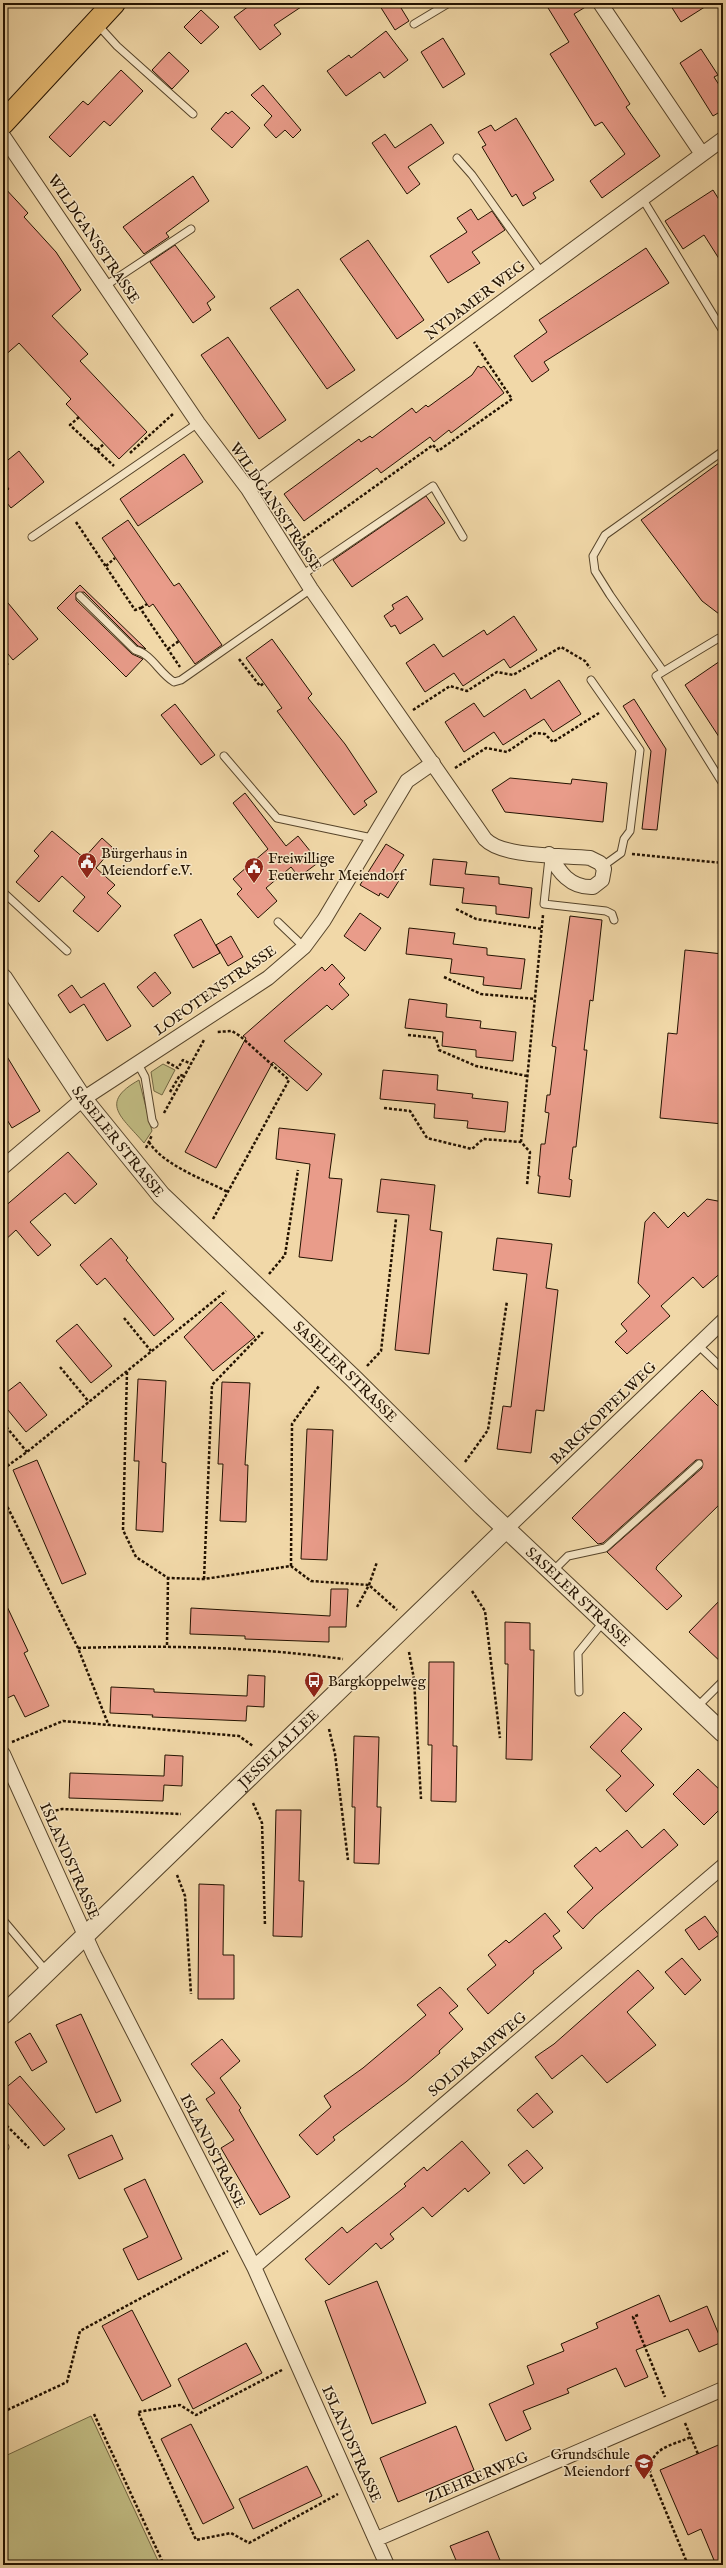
<svg xmlns="http://www.w3.org/2000/svg" width="726" height="2568" viewBox="0 0 726 2568" font-family="'IM FELL English',serif">
	<rect width="100%" height="100%" fill="#f1d8a8"/>
	<filter id="stains"><feTurbulence type="fractalNoise" baseFrequency=".005" numOctaves="4"/><feColorMatrix values="0 0 0 0 .2 0 0 0 0 .09 0 0 0 0 .02 0 0 0 .5 -.17"/></filter>
	<radialGradient id="worn" r=".72"><stop offset=".6" stop-color="#630" stop-opacity="0"/><stop offset="1" stop-color="#630" stop-opacity=".3"/></radialGradient>
	<path fill="#c1bc83" stroke="#726742" d="M163 1064 175 1070 162 1095 154 1091 151 1072Z
		M139 1080 152 1131 144 1143C122 1117 98 1103 139 1080Z
		M91 2416 160 2565H3V2457Z"/>
	<path fill="#e99c8a" stroke="#231200" d="M253 3H307L274 25 281 34 260 50 234 17Z
		M378 3H398L409 21 395 30Z
		M545 3H592L574 14 630 104 626 107 660 156 602 198 590 181 625 154 602 122 595 126 550 54 569 42Z
		M669 3H711L681 22Z
		M201 10 219 27 201 44 184 27Z
		M386 31 408 60 384 78 380 72 346 96 327 71 349 55 351 58Z
		M443 38 465 74 443 88 421 52Z
		M701 49 718 75 714 77 723 91V110L713 116 680 63Z
		M169 52 189 71 172 89 152 70Z
		M121 70 143 91 110 126 104 121 70 157 49 137 83 101 88 105Z
		M263 85 301 130 293 138 285 130 276 138 264 125 272 116 251 95Z
		M232 111 250 128 232 148 211 129 226 112 228 114Z
		M516 118 554 180 533 193 536 198 523 206 516 194 512 197 482 147 486 145 478 132 491 125 495 131Z
		M431 124 444 143 408 167 420 184 407 194 372 143 385 134 395 148Z
		M193 176 209 201 166 233 169 237 144 254 123 227Z
		M3 186 28 213 24 217 56 252 81 290 52 316 88 354 80 361 147 432 119 459 66 404 71 399 19 343 3 357Z
		M713 190 723 206V265L704 235 683 249 665 221Z
		M471 209 478 220 492 211 505 230 472 252 480 263 448 283 430 256 467 232 457 218Z
		M368 240 424 320 397 339 340 259Z
		M175 245 215 297 207 303 211 310 193 323 150 262Z
		M646 248 669 283 544 362 549 370 532 382 514 356 547 332 539 320Z
		M298 289 355 370 327 389 270 308Z
		M228 337 286 420 259 439 201 355Z
		M478 366 481 368 484 366 504 393 451 433 449 430 434 442 430 437 381 473 377 468 304 521 284 494 359 439 361 442 370 436 372 438 412 408 416 413 426 405 428 407 472 375Z
		M19 451 44 482 11 508 3 498V494L9 489 3 481V464Z
		M184 454 203 482 138 526 120 499Z
		M723 460V617L702 601 641 520Z
		M426 496 445 523 352 587 333 560Z
		M128 520 174 586 179 583 222 645 195 664 153 604 149 607 102 538Z
		M80 585 146 649 138 646 84 592 76 593V600L132 654 143 659 126 677 57 608Z
		M407 596 423 619 400 634 395 625 391 627 384 616 394 609 392 605Z
		M3 597 38 639 13 660 3 648Z
		M514 616 537 650 510 668 504 659 463 686 454 673 425 692 406 663 434 644 443 657 484 630 487 635Z
		M272 639 312 694 308 698 345 744 377 792 364 801 367 805 354 815 277 711 282 708 246 658Z
		M723 659V743L685 685Z
		M559 680 581 714 553 732 544 719 503 745 494 732 464 752 445 722 474 703 484 717 525 689 531 699Z
		M634 699 666 749 657 830 642 829 651 751 623 706Z
		M175 704 215 755 201 765 161 715Z
		M510 778 571 784 572 779 607 783 603 822 505 812 492 790Z
		M245 793 286 846 298 836 319 862 299 877 291 867 266 888 277 901 258 918 237 894 242 889 233 879 268 849 233 803Z
		M52 831 84 858 102 838 113 848 96 868 115 885 107 893 121 906 98 932 73 911 85 897 62 876 39 902 16 882 39 856 34 851Z
		M386 844 404 855 392 874 400 879 388 898 380 893 379 896 360 885Z
		M433 859 467 862 465 874 499 877V884L532 888 529 918 496 914V906L462 903 464 888 430 885Z
		M360 913 381 928 365 951 344 936Z
		M570 916 602 920 593 1001 590 1000 584 1050H587L576 1147H573L569 1179 572 1180 570 1197 538 1193 540 1176H538L541 1144H545L549 1113 545 1112 547 1095H550L556 1047 552 1046Z
		M201 919 220 953 193 968 174 935Z
		M409 928 455 933 453 944 487 948V955L525 959 521 989 483 985 484 977 450 973 452 959 406 954Z
		M231 936 243 957 228 966 216 945Z
		M685 950 723 954V1124L660 1118 668 1033 677 1034Z
		M332 964 345 978 339 984 349 995 332 1010 327 1005 284 1041 322 1074 307 1091 273 1062 216 1168 185 1152 246 1038 243 1036 322 967 325 971Z
		M155 972 171 993 153 1007 137 987Z
		M104 983 131 1026 107 1041 84 1004 70 1013 58 995 72 985 81 998Z
		M409 999 447 1004 446 1017 481 1021 480 1028 516 1032 513 1061 476 1057V1050L442 1046 443 1032 405 1028Z
		M3 1050 40 1111 12 1128 3 1113Z
		M383 1070 438 1075 437 1090 473 1094 472 1098 508 1102 505 1132 467 1128 468 1121 434 1118 435 1104 380 1099Z
		M279 1128 335 1134 329 1178 342 1179 332 1261 299 1257 310 1164 276 1159Z
		M68 1152 97 1184 75 1204 65 1193 30 1222 51 1245 38 1256 16 1230 3 1242V1208Z
		M381 1179 435 1185 430 1230 442 1232 429 1354 395 1350 409 1215 377 1212Z
		M707 1199 723 1202V1271L703 1288 693 1277 661 1306 670 1316 627 1354 615 1342 627 1331 621 1324 650 1296 638 1283 645 1222 654 1212 668 1228 684 1212 688 1217Z
		M111 1238 128 1258 126 1260 174 1319 154 1336 105 1278 97 1285 80 1265Z
		M497 1238 552 1244 546 1288 558 1290 544 1411 536 1410 531 1453 497 1449 503 1406 511 1407 527 1274 493 1270Z
		M221 1302 255 1337 213 1371 184 1337Z
		M77 1324 112 1366 91 1383 56 1341Z
		M138 1379 166 1381 162 1462 166 1463 163 1532 136 1530 139 1461H134Z
		M20 1382 47 1415 26 1432 3 1404V1395Z
		M222 1382 250 1383 245 1465H248L246 1522 220 1521 223 1464H218Z
		M702 1390 723 1411V1501L657 1566 656 1569 682 1596 667 1610 607 1552 702 1468V1460H696L603 1543 598 1544 572 1518Z
		M307 1429 333 1430 327 1560 301 1559Z
		M37 1460 86 1574 62 1584 13 1470Z
		M331 1589H348L346 1627H329V1642L245 1639V1636L190 1634 191 1608 330 1616Z
		M723 1597V1664L689 1632Z
		M3 1598 28 1651 24 1653 49 1706 25 1717 14 1695 3 1700Z
		M505 1622 530 1623V1650H534L532 1760 506 1759 508 1664H505Z
		M429 1662H454L453 1746H457L456 1802 431 1801 432 1745H428Z
		M248 1675 265 1676 264 1707 247 1706 246 1721 152 1717 153 1715 110 1713 111 1687 154 1689V1692L247 1696Z
		M624 1712 642 1729 621 1751 654 1785 626 1812 606 1790 621 1776 590 1747Z
		M354 1736 379 1737 377 1807H381L379 1864 354 1863 355 1807H352Z
		M165 1755 183 1756 182 1786 164 1785 163 1801 69 1798 70 1773 164 1776Z
		M698 1769 723 1793V1806L704 1825 673 1794Z
		M276 1810H301L299 1881H304L302 1937 273 1936Z
		M664 1829 678 1845 595 1916 583 1929 567 1912 593 1888 574 1866 596 1847 600 1852 627 1830 642 1848Z
		M199 1884 224 1885 223 1955H234V1999H198Z
		M545 1913 560 1931 553 1936 562 1948 533 1971 534 1973 488 2014 467 1989 496 1965 488 1955 506 1940 509 1943Z
		M705 1916 719 1935 699 1950 685 1930Z
		M682 1958 701 1980 685 1995 665 1972Z
		M638 1970 654 1988 627 2012 656 2045 607 2083 582 2055 552 2079 535 2057 554 2044Z
		M440 1987 458 2006 449 2013 463 2029 439 2051 440 2053 406 2082 333 2137 335 2140 317 2155 299 2135 331 2107 324 2096 363 2068 426 2015 417 2005Z
		M81 2014 121 2101 96 2113 56 2025Z
		M30 2033 47 2062 32 2071 15 2042Z
		M222 2039 240 2061 220 2078 241 2108 239 2110 290 2197 260 2215 221 2148 234 2140 206 2099 215 2093 191 2064Z
		M20 2076 65 2129 44 2146 3 2097V2090Z
		M537 2093 553 2112 533 2128 517 2110Z
		M112 2135 123 2159 79 2179 68 2155Z
		M462 2141 490 2173 468 2192 465 2188 432 2217 423 2207 390 2234 394 2239 381 2249 376 2243 329 2285 305 2259 342 2227 347 2233 406 2186 404 2184 424 2167 427 2171Z
		M527 2150 543 2168 524 2184 508 2165Z
		M145 2179 182 2259 138 2280 123 2249 148 2237 124 2189Z
		M377 2281 426 2403 372 2424 325 2301Z
		M659 2295 670 2322 707 2306 722 2342 699 2352 688 2329 636 2350 648 2377 625 2387 616 2368 567 2389 569 2393 523 2411 531 2429 506 2441 489 2404 534 2384 527 2366 564 2351 561 2344 598 2328 596 2323Z
		M132 2310 171 2386 142 2401 102 2326Z
		M246 2343 262 2373 193 2409 178 2379Z
		M191 2424 234 2508 203 2524 161 2439Z
		M456 2426 474 2470 398 2502 380 2458Z
		M723 2443V2565H716L701 2529 688 2535 660 2470Z
		M307 2466 322 2496 253 2529 239 2499Z
		M488 2531 502 2565H458L450 2546Z"/>
	<g fill="none" stroke-linecap="round" stroke-linejoin="round">
		<g stroke="#56442a" stroke-width="9">
			<path id="service" d="M97 24 117 46 193 114
				M414 24 449 3
				M457 158 472 175 541 272
				M642 198 723 331
				M105 286 191 229
				M32 537 198 423
				M302 575 433 486 463 537
				M80 596 135 650C152 654 159 673 174 682L181 680 311 589
				M719 638 656 676 723 784
				M663 671 610 595 595 571 593 556 605 535 723 451
				M591 680 640 750 630 831 624 839 621 853 603 866
				M224 756 277 818 372 838
				M549 858 544 904 606 911 612 914 614 920
				M3 892 67 951
				M278 922 304 947
				M138 1064 145 1077 152 1120 154 1124
				M698 1345 723 1369
				M552 1572 568 1556 605 1548 699 1464
				M579 1692 578 1653 604 1621
				M696 1708 723 1681
				M3 1920 47 1972
				M3 2145 5 2147"/>
		</g>
		<g stroke="#56442a" stroke-width="16">
			<path id="minor" d="M600 3 702 154
				M3 136 198 423 248 489 311 589 485 839C503 858 563 855 590 858L600 863 604 869 602 880 593 887C570 888 559 872 549 854
				M248 489 723 139
				M3 1167 83 1099 268 978 304 947 324 920 407 781 433 763
				M506 1529 723 1321
				M3 1754 94 1955 254 2267 387 2565
				M254 2267 723 1866
				M377 2539 723 2389"/>
		</g>
		<g stroke="#56442a" stroke-width="20">
			<g id="tertiary">
				<path id="s1" d="M3 978 83 1099 161 1195 354 1379 482 1506 723 1733"/>
				<path id="s2" d="M3 2015 506 1529"/>
			</g>
		</g>
		<g stroke="#231200" stroke-width="24">
			<path id="primary" d="M3 123 114 3"/>
		</g>
		<path stroke="#231200" stroke-width="2.5" stroke-dasharray="3 2" stroke-linecap="butt" d="M79 417 70 425 114 466
			M97 450 104 444
			M130 453 174 413
			M76 522 135 610 140 608 180 667
			M299 541 433 445 438 451 512 399 474 342
			M106 566 115 558
			M141 608 147 604
			M168 649 179 641
			M239 659 260 686 264 683
			M3 660 8 665
			M413 710 450 686 467 691 497 672 513 675 561 647 585 661 590 668
			M455 768 486 748 507 752 535 733 545 734 553 742 599 713
			M632 854 723 863
			M456 909 476 919 542 929
			M444 977 481 994 535 999
			M408 1035 436 1038 439 1050 476 1066 527 1076
			M167 1062 178 1068 183 1060 191 1064
			M170 1092 180 1075 184 1076
			M384 1108 410 1111 427 1138 472 1149 483 1139 521 1142 530 1152 527 1185
			M164 1113 204 1040
			M149 1142C163 1165 205 1180 228 1192
			M521 1142 543 915
			M146 1148 152 1135
			M213 1219 289 1080 240 1036 232 1031 216 1032
			M269 1274 285 1255 298 1170
			M124 1318 151 1351
			M367 1366 381 1351 396 1219
			M60 1367 89 1402
			M127 1372 123 1530 136 1557 168 1578 204 1579 291 1566 311 1581 369 1585 397 1610
			M3 1423 27 1452
			M465 1462 488 1430 507 1301
			M3 1469 27 1452 226 1291
			M3 1498 78 1648 109 1726
			M291 1566 292 1424 319 1386
			M204 1579 212 1385 263 1332
			M472 1591 485 1611 500 1738
			M357 1607 369 1585 377 1562
			M167 1645 168 1578
			M78 1648C167 1645 255 1647 343 1659
			M409 1652 414 1679 421 1799
			M329 1729 335 1754 348 1860
			M12 1742 63 1721 239 1736 253 1746
			M253 1803 262 1823 265 1926
			M46 1813 62 1809 181 1814
			M177 1875 185 1896 191 1994
			M3 2122 29 2148
			M638 2315 633 2317 665 2397
			M282 2370 196 2415 180 2405 138 2412 196 2540 231 2533 249 2543 338 2494
			M3 2412 67 2382 80 2331 228 2251
			M94 2414 164 2565
			M685 2423 698 2454
			M688 2565 650 2473C650 2447 671 2446 691 2437"/>
		<use href="#service" stroke="#f6e6c6" stroke-width="7"/>
		<use href="#minor" stroke="#f6e6c6" stroke-width="14"/>
		<use href="#tertiary" stroke="#f6e6c6" stroke-width="18"/>
		<use href="#primary" stroke="#e8bc74" stroke-width="22"/>
	</g>
	<defs>
		<g id="civic-pin" transform="scale(1)"><path d="M0 17L-7.5 6A9.5 9.5 0 1 1 7.5 6Z" fill="#8f2418" stroke="#f6e6c6"/><path d="M-.6-6.5H3V-4.5H.6V-3L4-1V1h2V6H-6V1h2V-1L-.6-3ZM-1.2 2.5V6h2.4V2.5Z" fill="#fff"/></g>
		<g id="bus-pin" transform="scale(1)"><path d="M0 17L-7.5 6A9.5 9.5 0 1 1 7.5 6Z" fill="#8f2418" stroke="#f6e6c6"/><path d="M-5-6H5V4H4V6H2V4H-2V6H-4V4H-5ZM-3.5-4V0h7V-4ZM-3.5 1.2v1.5H-2V1.2ZM2 1.2v1.5H3.5V1.2Z" fill="#fff"/></g>
		<g id="school-pin" transform="scale(1)"><path d="M0 17L-7.5 6A9.5 9.5 0 1 1 7.5 6Z" fill="#8f2418" stroke="#f6e6c6"/><path d="M0-5L7-2L0 1L-7-2ZM-4 1L0 2.5L4 1V4Q0 6-4 4Z" fill="#fff"/></g>
	</defs>
	<g fill-rule="evenodd">
		<use href="#civic-pin" x="87" y="862"/>
		<use href="#civic-pin" x="254" y="867"/>
		<use href="#bus-pin" x="314" y="1681"/>
		<use href="#school-pin" x="644" y="2463"/>
	</g>
	<g text-anchor="middle" stroke-width="3" stroke-linejoin="round" paint-order="stroke">
		<g font-size="15" fill="#231200" stroke="#f6e6c6">
			<text transform="translate(94 239) rotate(56)" y="5">WILDGANSSTRASSE</text>
			<text transform="translate(475 300) rotate(-37)" y="5">NYDAMER WEG</text>
			<text transform="translate(276 507) rotate(56)" y="5">WILDGANSSTRASSE</text>
			<text transform="translate(215 990) rotate(-35)" y="5">LOFOTENSTRASSE</text>
			<text dy="5" stroke="none"><textPath href="#s1" startOffset="200">SASELER STRASSE</textPath></text>
			<text dy="5" stroke="none"><textPath href="#s1" startOffset="524">SASELER STRASSE</textPath></text>
			<text transform="translate(603 1413) rotate(-44)" y="5">BARGKOPPELWEG</text>
			<text dy="5" stroke="none"><textPath href="#s1" startOffset="848">SASELER STRASSE</textPath></text>
			<text dy="5" stroke="none"><textPath href="#s2" startOffset="383">JESSELALLEE</textPath></text>
			<text transform="translate(70 1861) rotate(66)" y="5">ISLANDSTRASSE</text>
			<text transform="translate(477 2054) rotate(-40)" y="5">SOLDKAMPWEG</text>
			<text transform="translate(213 2151) rotate(63)" y="5">ISLANDSTRASSE</text>
			<text transform="translate(352 2444) rotate(66)" y="5">ISLANDSTRASSE</text>
			<text transform="translate(477 2477) rotate(-23)" y="5">ZIEHRERWEG</text>
		</g>
		<g font-size="15" fill="#231200" stroke="#f6e6c6" text-anchor="start">
			<text x="101" y="858">Bürgerhaus in<tspan x="101" dy="17">Meiendorf e.V.</tspan></text>
			<text x="268" y="863">Freiwillige<tspan x="268" dy="17">Feuerwehr Meiendorf</tspan></text>
			<text x="328" y="1686">Bargkoppelweg</text>
			<text x="630" y="2459" text-anchor="end">Grundschule<tspan x="630" dy="17">Meiendorf</tspan></text>
		</g>
	</g>
	<rect width="726" height="2568" fill="none" stroke="#f1d8a8" stroke-width="16"/>
	<rect x="4" y="4" width="718" height="2560" fill="none" stroke="#231200" stroke-width="2"/>
	<rect x="8" y="8" width="710" height="2552" fill="none" stroke="#231200"/>
	<rect width="100%" height="100%" filter="url(#stains)"/>
	<rect width="100%" height="100%" fill="url(#worn)"/>
</svg>
